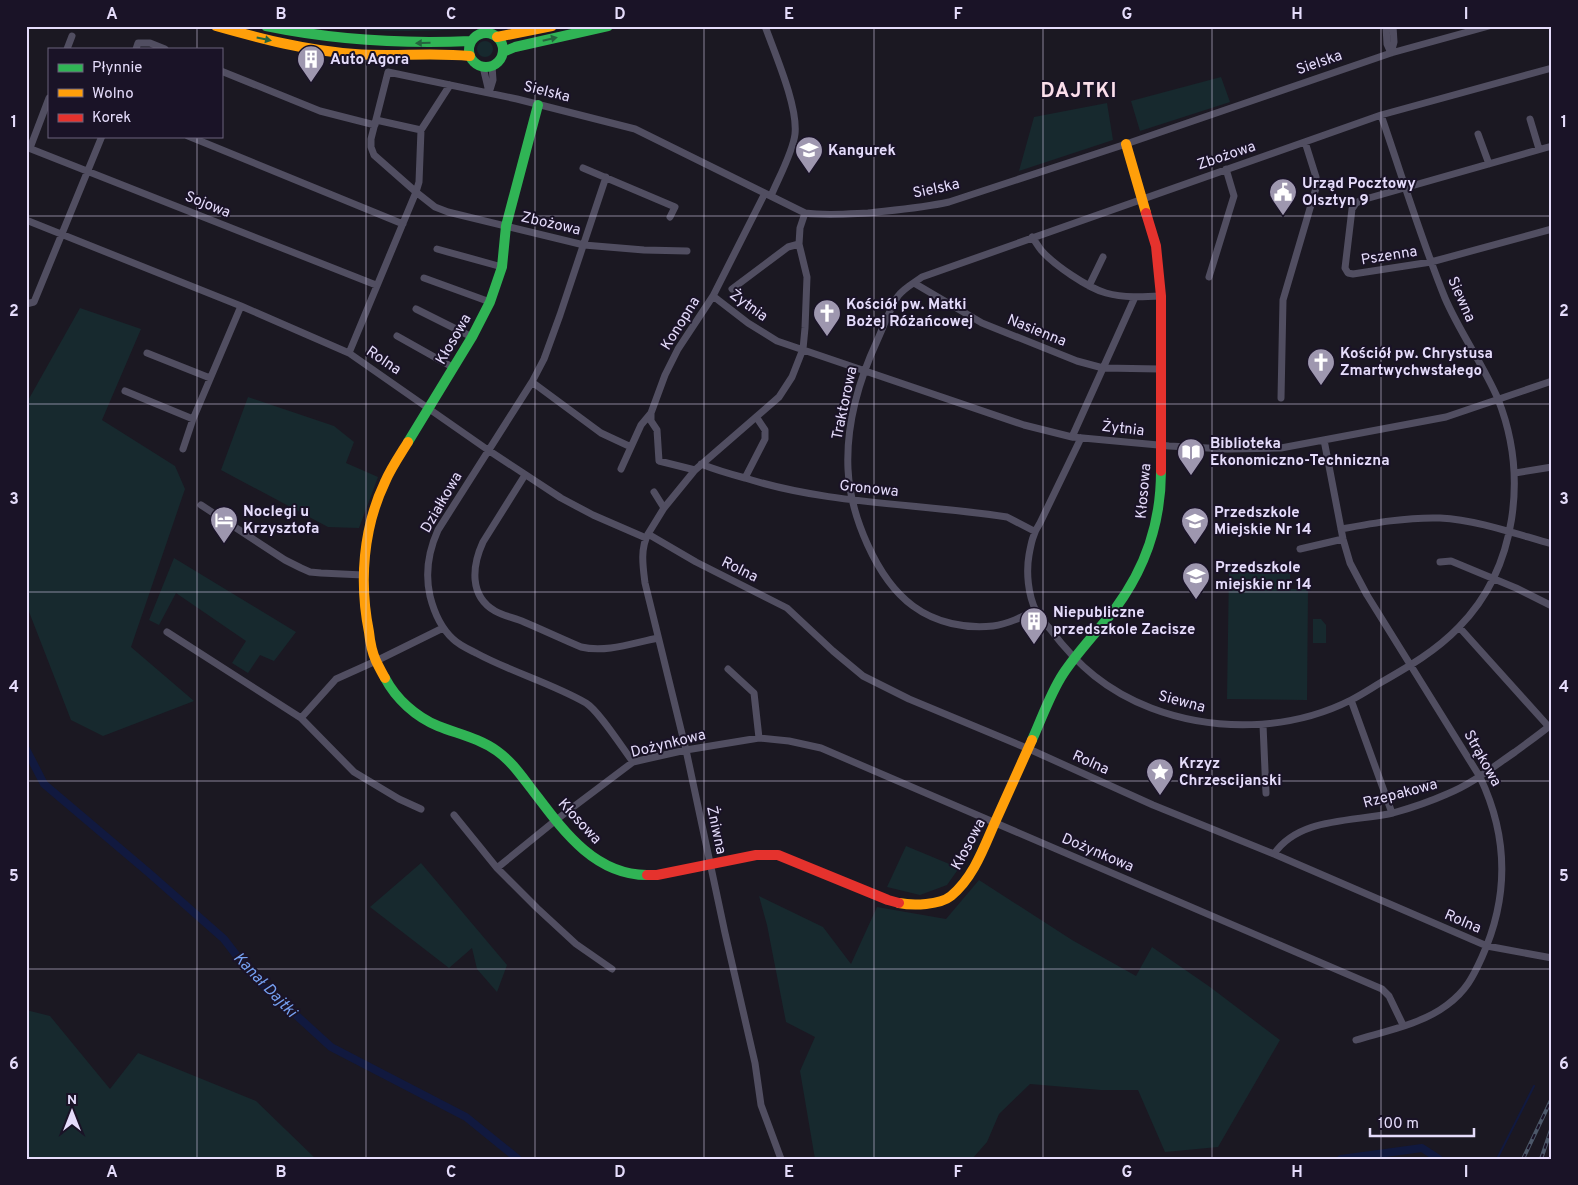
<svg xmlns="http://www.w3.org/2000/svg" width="1578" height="1185" viewBox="0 0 1578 1185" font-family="Overpass,sans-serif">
	<rect width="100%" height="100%" fill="#1b1822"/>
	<path fill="#17292e" d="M328 26H468L462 29C418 32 373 32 328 26Z
		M477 49a8 8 0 1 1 16 0a8 8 0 1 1-16 0Z
		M1221 77 1230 102 1140 131 1131 101Z
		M1107 103 1113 140 1019 171 1034 117Z
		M80 308 141 329 102 420 175 466 185 489 131 647 194 701 103 736 71 720 26 604V404Z
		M248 397 334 426 354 442 346 463 378 477 359 528 328 527 221 470Z
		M174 558 296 632 274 661 260 655 248 673 232 663 246 641 176 593 159 625 149 620Z
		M1229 568 1290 569V589H1308L1307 700 1227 699Z
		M1313 619H1321L1326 625V643H1313Z
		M906 846 959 868 947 885 920 895 887 887Z
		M421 863 507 965 497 992 477 969 472 948 449 968 370 907Z
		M979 880 1072 940 1136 976 1152 947 1210 987 1280 1040 1218 1147 1165 1152 1138 1090H1101L1030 1084 999 1114 987 1142 972 1159H815L800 1071 815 1037 786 1022 767 925 759 896 823 927 851 964 877 907 946 919Z
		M26 1010 50 1016 110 1089 138 1053 256 1101 316 1159H26Z"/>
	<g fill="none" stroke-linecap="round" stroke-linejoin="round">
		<path stroke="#11193f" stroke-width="2" d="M1497 1159 1534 1086"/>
		<path stroke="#11193f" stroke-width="8" d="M26 749 44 784 149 873 224 939 250 973 331 1047 466 1117 518 1159
			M1341 1159 1422 1148 1439 1159"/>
		<path stroke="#514e61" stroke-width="7" d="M765 26C775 54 798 106 795 134 793 152 778 179 771 196
			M1386 26 1387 44 1391 53
			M67 49 72 36
			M136 49 138 43H150L165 49
			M1391 53 1394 42 1393 26
			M483 67 489 92
			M221 71 320 111 375 125
			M450 85 421 130 419 182 416 192 435 207 448 212 584 245 644 250 687 251
			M489 93 493 80 492 66
			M1530 119 1539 149
			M376 120 421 130
			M1478 134 1489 164
			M188 136 403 224
			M1552 146 1362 200 1356 203 1352 209 1345 268 1348 273 1353 274 1431 262 1552 229
			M26 147 376 285
			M30 148 49 98
			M583 168 675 207 670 217
			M606 177 560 315 544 359 532 382 438 530C429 550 425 574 430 596 434 612 441 628 453 639 459 645 468 649 476 653 511 672 551 683 586 703 599 711 623 749 633 762
			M26 220 241 306 349 353 488 450 561 498 593 515 646 538
			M1032 237C1035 241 1038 246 1041 250 1054 265 1088 288 1106 293 1124 298 1143 297 1161 296
			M437 249 502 267
			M1209 277 1234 196 1226 169
			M424 278 490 302
			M914 283 982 323 1077 361 1103 368 1160 369
			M1089 286 1103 257
			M732 289 788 247 799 244
			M713 296 748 323 777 341 1024 425 1072 437 1169 446 1227 449 1281 448 1446 417 1552 381
			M26 304 34 302 102 136
			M416 309 472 337
			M397 336 454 368
			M147 353 210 378
			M349 353 416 192 374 155 371 147V139L388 72 517 99 635 129 805 213C826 216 847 214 868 213 895 210 922 208 949 202L1126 144 1391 53 1489 26
			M532 382 601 433 631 447
			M125 391 193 419
			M1281 398 1283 300 1316 188V177L1305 142
			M651 413V421L657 430 659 461 695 470
			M1072 437 1135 297
			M1081 438 1040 523C1033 533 1031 544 1029 555 1026 572 1028 595 1036 611 1039 617 1045 623 1050 629 1078 666 1107 691 1151 708 1214 732 1290 731 1351 700 1361 695 1370 689 1380 683 1408 667 1436 651 1459 627 1517 568 1528 475 1498 399 1483 364 1460 333 1445 298 1421 239 1402 176 1381 115
			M1324 440 1343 539 1350 563 1367 595 1480 777C1508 836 1509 897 1482 957 1473 977 1466 991 1447 1005 1422 1024 1386 1031 1356 1040
			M183 449 193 419 241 306
			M701 464C716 470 730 474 745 478 830 505 919 503 1007 517L1034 531
			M621 469 641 425 651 413 665 375 678 349 713 296 765 193
			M1515 473 1552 467
			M525 475 483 542C472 566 469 596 495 611 504 616 515 618 524 622 543 630 562 639 581 647 606 653 633 643 658 638
			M745 478 765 439V430L757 418
			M654 492 664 508
			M201 505 285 560 301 568 310 572 321 573 363 575
			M1341 529C1374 523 1407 517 1440 518 1478 520 1516 534 1552 544
			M648 534 696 562 787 608 833 651 863 676 909 699 1029 749 1153 805 1274 854 1487 946 1552 958
			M1300 549 1343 539
			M1440 562 1451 561 1516 588 1552 606
			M1036 610C1022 617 1008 624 993 626 966 629 936 623 913 606 876 579 850 514 848 469 846 425 859 380 877 341 883 328 891 306 898 296 904 288 914 283 922 277L1381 115 1552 68
			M1459 627 1549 727
			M167 632 301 718 354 772 399 799 421 809
			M728 669 754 693 759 738
			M1351 700 1392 813
			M301 718 336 679 376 661 443 628
			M1263 725 1266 793
			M454 815 497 868 556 820 633 762 686 750 759 738 789 741 821 748 1382 989 1389 996 1403 1025
			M1274 854C1299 817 1353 822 1393 813 1411 808 1429 802 1447 794 1472 784 1493 767 1515 752 1527 743 1540 734 1552 724
			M497 868 537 908 576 944 612 969
			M781 1159 761 1105 755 1063 725 933 686 750 645 583C643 567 640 549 648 534L664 508 695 470 779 397 792 377 803 349 805 328 807 277 799 244 800 228 805 213"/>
		<path stroke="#30b455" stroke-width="10" d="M266 26C334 40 402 44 471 41
			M469 50a17 17 0 1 1 34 0a17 17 0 1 1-34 0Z
			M503 52 515 47 608 26
			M408 442 472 337 490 302 502 267 506 226 538 105
			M385 678C396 699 416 717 438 726 458 734 479 738 497 751 511 761 520 774 530 787 560 826 592 875 647 875
			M1032 740C1042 718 1050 694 1063 674 1078 651 1098 631 1115 609 1146 567 1161 523 1161 471"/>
		<path stroke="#ff9f0a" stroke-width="10" d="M216 26C262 39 308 51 355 54 393 57 432 52 470 56
			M497 37 552 26
			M1126 144 1146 213
			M385 678C382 673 379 667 376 661 372 652 370 642 369 632 359 582 363 528 385 482 391 468 400 455 408 442
			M899 903C913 906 940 905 951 896 974 877 984 847 996 820 1008 793 1020 767 1032 740"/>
		<path stroke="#e5322d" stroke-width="10" d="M1146 213 1156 246 1161 296V471
			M647 875H657L756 855H778L888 900 899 903"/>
		<g stroke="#4c5869" stroke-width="4">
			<path id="rail" d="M1523 1159 1552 1098
				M1541 1159 1552 1127
				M1551 1159 1552 1158"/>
		</g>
		<use href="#rail" stroke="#1a1327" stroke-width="2" stroke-dasharray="5.5" stroke-linecap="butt"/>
	</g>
	<defs><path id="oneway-solid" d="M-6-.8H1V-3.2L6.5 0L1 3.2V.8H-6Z" transform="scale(1.25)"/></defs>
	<g fill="#25643e">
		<use href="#oneway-solid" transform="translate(264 39) rotate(12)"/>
		<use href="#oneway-solid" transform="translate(550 39) rotate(-13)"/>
		<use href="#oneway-solid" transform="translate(423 43) rotate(179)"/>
	</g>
	<path fill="none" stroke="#e5dcfb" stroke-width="1" stroke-opacity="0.55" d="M197 26V49M366 26V1159M535 26V1159M704 26V1159M874 26V1159M1043 26V1159M1212 26V1159M1381 26V1159M197 136V1159M26 216H1552M26 404H1552M26 592H1552M26 781H1552M26 969H1552"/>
	<defs>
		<g id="building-pin" transform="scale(1.4375)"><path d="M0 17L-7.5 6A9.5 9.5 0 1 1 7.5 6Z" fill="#9e97af" stroke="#1a1327"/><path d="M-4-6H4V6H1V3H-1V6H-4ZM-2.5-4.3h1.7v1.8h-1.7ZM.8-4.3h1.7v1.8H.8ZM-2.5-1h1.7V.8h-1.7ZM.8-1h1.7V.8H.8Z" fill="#fff"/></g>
		<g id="school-pin" transform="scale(1.4375)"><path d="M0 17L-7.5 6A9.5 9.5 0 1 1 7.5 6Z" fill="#9e97af" stroke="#1a1327"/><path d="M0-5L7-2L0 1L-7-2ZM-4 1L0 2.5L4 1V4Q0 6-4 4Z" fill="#fff"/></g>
		<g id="civic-pin" transform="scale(1.4375)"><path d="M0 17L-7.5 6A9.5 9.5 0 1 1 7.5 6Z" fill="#9e97af" stroke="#1a1327"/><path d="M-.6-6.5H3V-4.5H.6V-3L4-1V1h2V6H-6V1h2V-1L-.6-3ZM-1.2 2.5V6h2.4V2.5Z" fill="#fff"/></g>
		<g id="church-pin" transform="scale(1.4375)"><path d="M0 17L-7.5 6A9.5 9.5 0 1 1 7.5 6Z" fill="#9e97af" stroke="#1a1327"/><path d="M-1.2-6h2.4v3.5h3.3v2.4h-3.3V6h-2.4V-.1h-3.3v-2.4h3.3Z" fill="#fff"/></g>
		<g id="library-pin" transform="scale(1.4375)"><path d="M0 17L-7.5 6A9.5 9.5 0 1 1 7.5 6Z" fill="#9e97af" stroke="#1a1327"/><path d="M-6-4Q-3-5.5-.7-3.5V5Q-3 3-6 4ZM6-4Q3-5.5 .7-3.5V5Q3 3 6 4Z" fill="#fff"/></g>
		<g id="hotel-pin" transform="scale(1.4375)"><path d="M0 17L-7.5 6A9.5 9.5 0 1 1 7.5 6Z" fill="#9e97af" stroke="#1a1327"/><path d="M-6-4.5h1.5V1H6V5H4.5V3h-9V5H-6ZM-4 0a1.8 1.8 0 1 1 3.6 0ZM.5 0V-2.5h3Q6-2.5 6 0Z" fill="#fff"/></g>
		<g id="sight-pin" transform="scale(1.4375)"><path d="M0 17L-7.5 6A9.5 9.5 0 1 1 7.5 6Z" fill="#9e97af" stroke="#1a1327"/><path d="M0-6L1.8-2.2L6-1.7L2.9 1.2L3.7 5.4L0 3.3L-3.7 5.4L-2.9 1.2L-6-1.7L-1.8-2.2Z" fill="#fff"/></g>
	</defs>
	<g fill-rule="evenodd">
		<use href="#building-pin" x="311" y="59"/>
		<use href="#school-pin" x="809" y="150"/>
		<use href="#civic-pin" x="1283" y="192"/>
		<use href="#church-pin" x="827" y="313"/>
		<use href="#church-pin" x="1321" y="362"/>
		<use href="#library-pin" x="1191" y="452"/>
		<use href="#hotel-pin" x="224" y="520"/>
		<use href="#school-pin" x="1195" y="521"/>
		<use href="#school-pin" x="1196" y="576"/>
		<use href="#building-pin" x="1034" y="621"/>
		<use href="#sight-pin" x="1160" y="772"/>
	</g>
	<g text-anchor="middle" stroke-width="4" stroke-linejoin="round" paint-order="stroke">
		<g font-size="15" font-weight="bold" fill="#e5dcfb" stroke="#1a1327" text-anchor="start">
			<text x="330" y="64">Auto Agora</text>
			<text x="828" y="155">Kangurek</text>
			<text x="1302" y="188">Urząd Pocztowy<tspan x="1302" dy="17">Olsztyn 9</tspan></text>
			<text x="846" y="309">Kościół pw. Matki<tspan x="846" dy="17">Bożej Różańcowej</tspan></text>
			<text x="1340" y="358">Kościół pw. Chrystusa<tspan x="1340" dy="17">Zmartwychwstałego</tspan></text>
			<text x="1210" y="448">Biblioteka<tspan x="1210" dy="17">Ekonomiczno-Techniczna</tspan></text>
			<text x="243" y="516">Noclegi u<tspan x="243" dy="17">Krzysztofa</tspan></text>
			<text x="1214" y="517">Przedszkole<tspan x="1214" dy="17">Miejskie Nr 14</tspan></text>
			<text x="1215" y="572">Przedszkole<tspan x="1215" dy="17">miejskie nr 14</tspan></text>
			<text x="1053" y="617">Niepubliczne<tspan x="1053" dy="17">przedszkole Zacisze</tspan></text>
			<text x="1179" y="768">Krzyz<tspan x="1179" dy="17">Chrzescijanski</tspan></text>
		</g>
		<g font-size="15" fill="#e5dcfb" stroke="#1a1327">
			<text transform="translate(1319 62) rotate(-19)" y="5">Sielska</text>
			<text transform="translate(547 91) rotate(14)" y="5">Sielska</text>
			<text transform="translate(1226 155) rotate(-19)" y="5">Zbożowa</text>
			<text transform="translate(936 188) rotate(-12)" y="5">Sielska</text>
			<text transform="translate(208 204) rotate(22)" y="5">Sojowa</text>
			<text transform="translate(551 223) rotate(13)" y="5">Zbożowa</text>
			<text transform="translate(1389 255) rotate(-9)" y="5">Pszenna</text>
			<text transform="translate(1462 299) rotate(66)" y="5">Siewna</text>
			<text transform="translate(749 305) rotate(36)" y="5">Żytnia</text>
			<text transform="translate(680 323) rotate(-58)" y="5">Konopna</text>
			<text transform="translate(1037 330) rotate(22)" y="5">Nasienna</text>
			<text transform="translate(453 339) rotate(-60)" y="5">Kłosowa</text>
			<text transform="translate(384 360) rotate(34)" y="5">Rolna</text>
			<text transform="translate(844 403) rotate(-78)" y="5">Traktorowa</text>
			<text transform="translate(1123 428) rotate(6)" y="5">Żytnia</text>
			<text transform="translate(869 488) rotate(6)" y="5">Gronowa</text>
			<text transform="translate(1143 491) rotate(-85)" y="5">Kłosowa</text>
			<text transform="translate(441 502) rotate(-60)" y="5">Działkowa</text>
			<text transform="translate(740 569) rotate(26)" y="5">Rolna</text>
			<text transform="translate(1182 701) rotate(15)" y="5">Siewna</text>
			<text transform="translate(668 743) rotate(-14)" y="5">Dożynkowa</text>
			<text transform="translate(1483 758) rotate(61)" y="5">Strąkowa</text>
			<text transform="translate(1091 762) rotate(24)" y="5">Rolna</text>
			<text transform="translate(1400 793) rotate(-15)" y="5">Rzepakowa</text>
			<text transform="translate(580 821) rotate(47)" y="5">Kłosowa</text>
			<text transform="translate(717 830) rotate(78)" y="5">Żniwna</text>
			<text transform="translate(968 844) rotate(-62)" y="5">Kłosowa</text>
			<text transform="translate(1098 852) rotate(23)" y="5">Dożynkowa</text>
			<text transform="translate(1463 921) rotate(23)" y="5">Rolna</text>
		</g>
		<g font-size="16" font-style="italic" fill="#75a0f0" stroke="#1a1327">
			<text transform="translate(266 984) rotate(46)" y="6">Kanał Dajtki</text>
		</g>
		<g font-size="20" font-weight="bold" letter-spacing="1" fill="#fbdeeb" stroke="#1a1327">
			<text x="1079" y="97">DAJTKI</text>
		</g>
	</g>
	<rect width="1578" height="1185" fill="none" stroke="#1a1327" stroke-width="55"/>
	<rect x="48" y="48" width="175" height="90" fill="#1a1327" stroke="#6b637c"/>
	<rect x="58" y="64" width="25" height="8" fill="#30b455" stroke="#6b637c"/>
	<text x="92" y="72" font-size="15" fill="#e5dcfb">Płynnie</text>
	<rect x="58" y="89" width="25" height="8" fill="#ff9f0a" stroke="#6b637c"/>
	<text x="92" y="98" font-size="15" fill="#e5dcfb">Wolno</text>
	<rect x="58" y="114" width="25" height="8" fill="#e5322d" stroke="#6b637c"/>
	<text x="92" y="122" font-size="15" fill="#e5dcfb">Korek</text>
	<g transform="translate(72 1112)" stroke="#1a1327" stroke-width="4" paint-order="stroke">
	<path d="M0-4L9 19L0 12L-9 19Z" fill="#e5dcfb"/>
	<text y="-8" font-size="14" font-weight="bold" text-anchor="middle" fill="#e5dcfb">N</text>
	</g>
	<path d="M1370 1128v8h104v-8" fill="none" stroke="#e5dcfb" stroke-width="2.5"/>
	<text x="1378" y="1128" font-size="15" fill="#e5dcfb" stroke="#1a1327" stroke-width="4" paint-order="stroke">100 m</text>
	<rect x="28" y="28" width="1522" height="1130" fill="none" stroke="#e5dcfb" stroke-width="2"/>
	<g font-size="16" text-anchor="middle" font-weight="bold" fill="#e5dcfb">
		<text x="112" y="19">A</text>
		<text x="281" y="19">B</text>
		<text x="451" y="19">C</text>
		<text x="620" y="19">D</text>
		<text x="789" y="19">E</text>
		<text x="958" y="19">F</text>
		<text x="1127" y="19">G</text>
		<text x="1297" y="19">H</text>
		<text x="1466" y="19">I</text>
		<text x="14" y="127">1</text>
		<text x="1564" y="127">1</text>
		<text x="14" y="316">2</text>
		<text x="1564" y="316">2</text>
		<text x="14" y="504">3</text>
		<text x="1564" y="504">3</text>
		<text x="14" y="692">4</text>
		<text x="1564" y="692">4</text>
		<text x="14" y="881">5</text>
		<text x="1564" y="881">5</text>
		<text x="14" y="1069">6</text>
		<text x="1564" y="1069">6</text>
		<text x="112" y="1177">A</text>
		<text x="281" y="1177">B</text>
		<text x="451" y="1177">C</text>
		<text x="620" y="1177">D</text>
		<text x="789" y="1177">E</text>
		<text x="958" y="1177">F</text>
		<text x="1127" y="1177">G</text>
		<text x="1297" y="1177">H</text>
		<text x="1466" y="1177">I</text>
	</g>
</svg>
